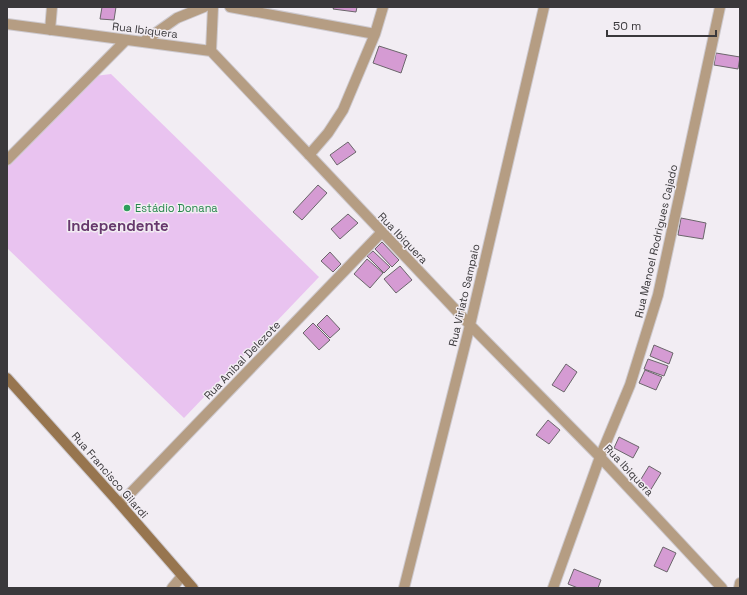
<svg xmlns="http://www.w3.org/2000/svg" width="747" height="595" viewBox="0 0 747 595" font-family="'Space Grotesk',sans-serif">
	<rect width="100%" height="100%" fill="#f2edf3"/>
	<path fill="#e9c3f0" d="M111 74 319 277 184 418 7 248V167L95 76Z"/>
	<path fill="#d59bd3" stroke="#6b666b" d="M102 7H116L114 20 100 19Z
		M334 7H357L356 12 333 9Z
		M379 46 407 55 401 73 373 63Z
		M716 53 740 57 738 69 714 65Z
		M348 142 356 152 337 165 330 155Z
		M318 185 327 193 302 220 293 212Z
		M348 214 358 223 340 239 331 229Z
		M681 218 706 223 703 239 678 235Z
		M382 242 399 260 392 267 375 249Z
		M373 251 390 267 384 273 367 256Z
		M330 252 341 264 333 272 321 261Z
		M367 259 383 273 370 288 354 274Z
		M400 266 412 280 396 293 384 279Z
		M327 315 340 329 330 338 317 325Z
		M313 323 330 340 319 350 303 333Z
		M654 345 673 353 669 364 650 356Z
		M648 359 668 366 664 376 644 369Z
		M566 364 577 372 564 392 552 385Z
		M645 370 662 377 656 390 639 383Z
		M548 420 560 430 549 444 536 435Z
		M619 437 639 447 633 458 614 448Z
		M649 466 661 473 650 491 638 484Z
		M663 547 676 553 667 572 654 566Z
		M574 569 601 580 598 588H578L568 584Z"/>
	<g fill="none" stroke-linecap="round" stroke-linejoin="round">
		<g stroke="#cdc9ce" stroke-width="12">
			<path id="street" d="M230 7 375 34
				M7 24 211 51 470 325 600 457 722 588
				M50 30 52 7
				M143 42 177 18 204 7
				M211 51 213 7
				M309 155 328 133 343 110 375 34 383 7
				M7 160 126 40
				M120 504 381 233
				M172 588 182 576
				M404 588 470 325 544 7
				M553 588 600 457 630 385 658 295 720 7
				M739 588 740 583"/>
		</g>
		<g stroke="#cdc9ce" stroke-width="12">
			<path id="secondary" d="M7 378 120 504 193 588"/>
		</g>
		<use href="#street" stroke="#b59d83" stroke-width="10"/>
		<use href="#secondary" stroke="#97754f" stroke-width="10"/>
	</g>
	<circle fill="#2e9e5b" stroke="#f2edf3" stroke-width="1.5" cx="127" cy="208" r="4"/>
	<g text-anchor="middle" stroke-width="3" stroke-linejoin="round" paint-order="stroke">
		<g font-size="11" fill="#3a383b" stroke="#f2edf3">
			<text transform="translate(145 30) rotate(7)" y="4">Rua Ibiquera</text>
			<text transform="translate(403 238) rotate(46)" y="4">Rua Ibiquera</text>
			<text transform="translate(656 241) rotate(-77)" y="4">Rua Manoel Rodrigues Cajado</text>
			<text transform="translate(464 295) rotate(-77)" y="4">Rua Viriato Sampaio</text>
			<text transform="translate(242 360) rotate(-46)" y="4">Rua Anibal Delezote</text>
			<text transform="translate(629 470) rotate(47)" y="4">Rua Ibiquera</text>
			<text transform="translate(110 475) rotate(49)" y="4">Rua Francisco Gilardi</text>
		</g>
		<g font-size="11" fill="#27864d" stroke="#f2edf3" text-anchor="start">
			<text x="135" y="212">Estádio Donana</text>
		</g>
		<g font-size="15" font-weight="bold" fill="#67396d" stroke="#f2edf3">
			<text x="118" y="231">Independente</text>
		</g>
	</g>
	<rect width="747" height="595" fill="none" stroke="#3a383b" stroke-width="16"/>
	<path d="M607 30v6h109v-6" fill="none" stroke="#3a383b" stroke-width="2"/>
	<text x="613" y="30" font-size="12" fill="#3a383b" stroke="#f2edf3" stroke-width="3" paint-order="stroke">50 m</text>
</svg>
